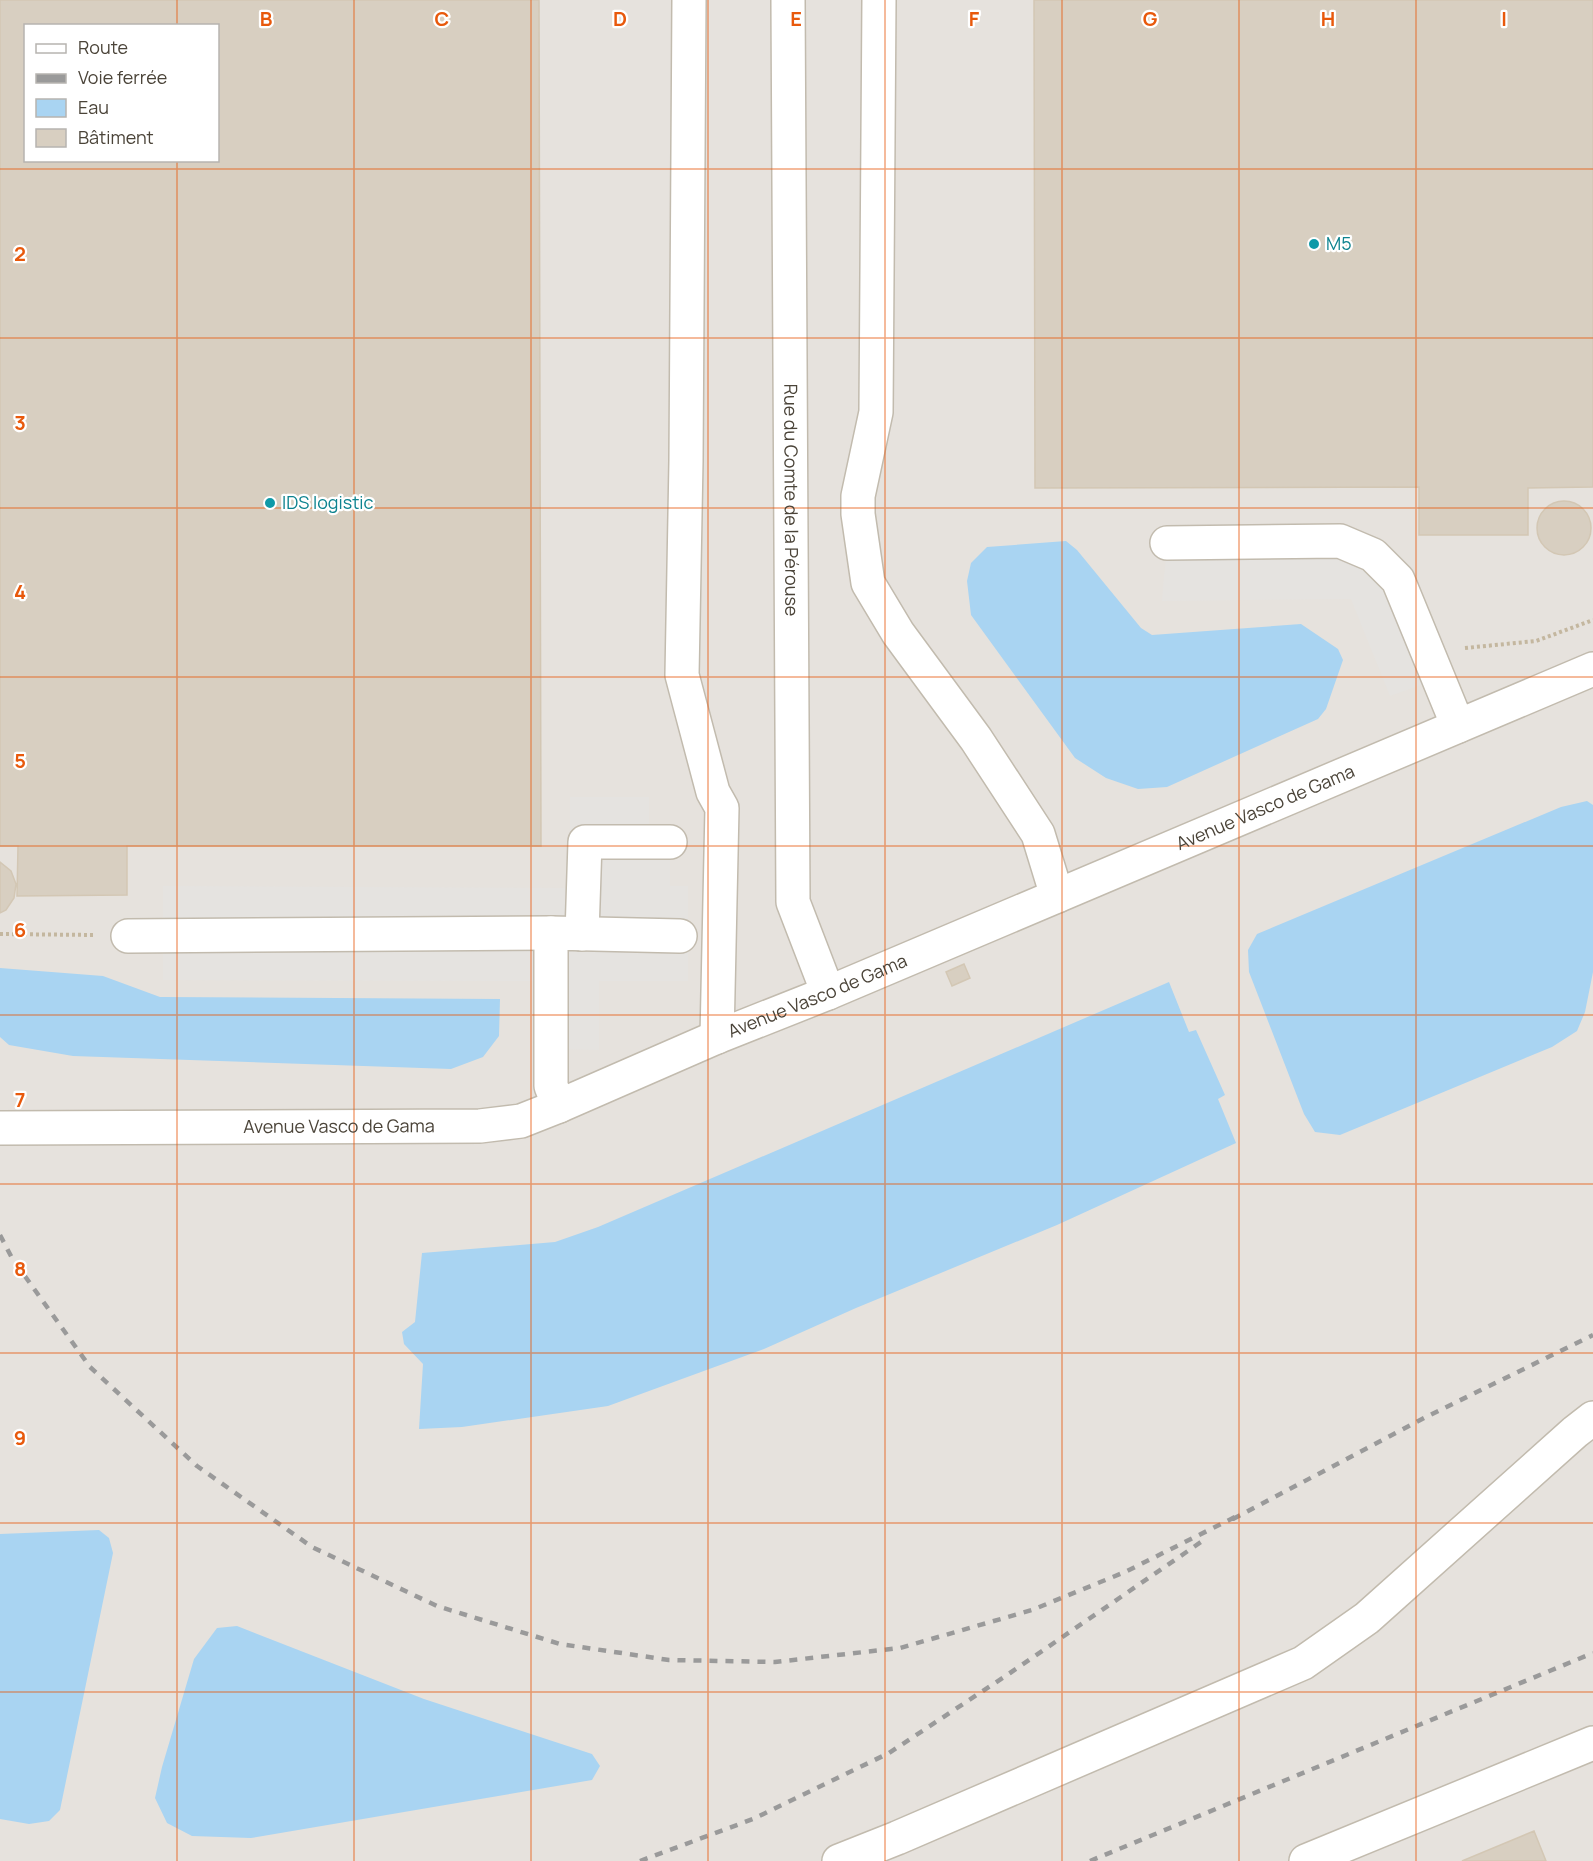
<svg xmlns="http://www.w3.org/2000/svg" width="1593" height="1861" viewBox="0 0 1593 1861" font-family="Manrope,sans-serif">
	<rect width="100%" height="100%" fill="#f6f3ec"/>
	<path fill="#e6e2dd" fill-rule="evenodd" d="M0 0H1593V1861H0ZM26 26H218V160H26Z"/>
	<path fill="#e5e3e0" d="M1167 543 1373 555 1438 679 1390 696 1351 599 1162 601Z
		M570 797H649V842H670V886H688V981H599V1050L551 1049V981L163 980V886L570 888Z"/>
	<path fill="#a9d4f2" d="M1066 541 1077 550 1141 628 1152 635 1301 624 1338 649 1343 660 1326 709 1318 719 1167 787 1138 789 1106 778 1075 758 971 615 967 581 971 563 987 547Z
		M1587 801 1593 805V972L1585 1012 1577 1031 1552 1047 1340 1135 1315 1132 1304 1114 1249 972 1248 950 1257 934 1561 807Z
		M0 968 103 976 160 997 500 999 499 1036 483 1057 451 1069 73 1056 9 1045 0 1037Z
		M1169 982 1189 1032 1196 1030 1225 1095 1218 1099 1236 1143 1057 1225 856 1308 764 1349 608 1406 462 1427 419 1429 423 1364 404 1344 402 1332 415 1322 422 1253 555 1242 598 1227Z
		M99 1530 109 1538 113 1553 60 1810 49 1821 29 1824 0 1819V1534Z
		M237 1626 424 1699 592 1754 600 1766 592 1780 251 1838 192 1836 167 1823 155 1798 162 1767 194 1659 217 1628Z"/>
	<path fill="#d8cfc1" stroke="#d3c7b4" stroke-width="1.5" fill-rule="evenodd" d="M0 0H539L541 846H127V895L17 896 18 846H0ZM26 26H218V160H26Z
		M1034 0H1593V487L1528 488V535H1419V487L1035 488Z
		M1537 528a27 27 0 1 1 54 0a27 27 0 1 1-54 0Z
		M0 862 11 871 16 884 14 898 6 910 0 913Z
		M964 964 970 978 952 986 946 972Z
		M1534 1831 1546 1861H1462Z"/>
	<g fill="none" stroke-linecap="round" stroke-linejoin="round">
		<g stroke="#c2bbae" stroke-width="36">
			<g id="minor">
				<path d="M689 0 686 461 682 675 713 792 722 808 717 1037"/>
				<path id="s1" d="M788 0 793 902 828 993"/>
				<path d="M879 0 876 412 858 496V514L868 583 898 633 976 739 1038 834 1057 896"/>
				<path d="M1167 543 1340 541 1373 555 1398 580 1458 726"/>
				<path d="M582 934 585 842H670"/>
				<path d="M128 936 551 933"/>
				<path d="M559 1106 551 1086V933L680 936"/>
				<path id="s2" d="M0 1128 480 1126 521 1121 559 1106 717 1037 828 993 1593 669"/>
				<path d="M839 1861 897 1838 1303 1663 1367 1618 1575 1432 1593 1418"/>
				<path d="M1306 1861 1593 1743"/>
			</g>
		</g>
		<path stroke="#c4b79f" stroke-width="4" stroke-dasharray="3 3" stroke-linecap="butt" d="M1465 648 1536 641 1593 620
			M0 934 94 935"/>
		<use href="#minor" stroke="#fff" stroke-width="33"/>
		<path stroke="#9a9a9a" stroke-width="4.5" stroke-dasharray="8 8" stroke-linecap="butt" d="M0 1235 12 1258 90 1367 197 1466 312 1547 437 1606 560 1644 669 1660 775 1662 900 1648 1032 1610 1125 1572 1239 1515
			M1233 1519 1426 1417 1593 1335
			M640 1861 753 1819 889 1753 1010 1673 1201 1542
			M1090 1861 1593 1653"/>
	</g>
	<path fill="none" stroke="#e8590c" stroke-width="1.5" stroke-opacity="0.55" d="M177 0V26M354 0V1861M531 0V1861M708 0V1861M885 0V1861M1062 0V1861M1239 0V1861M1416 0V1861M177 160V1861M0 169H1593M0 338H1593M0 508H1593M0 677H1593M0 846H1593M0 1015H1593M0 1184H1593M0 1353H1593M0 1523H1593M0 1692H1593"/>
	<g fill="#0f9aa8" stroke="#fff" stroke-width="2">
		<circle cx="1314" cy="244" r="6"/>
		<circle cx="270" cy="503" r="6"/>
	</g>
	<g text-anchor="middle" stroke-width="4.5" stroke-linejoin="round" paint-order="stroke">
		<g font-size="18" fill="#0d838f" stroke="#fff" text-anchor="start">
			<text x="1326" y="250">M5</text>
			<text x="282" y="509">IDS logistic</text>
		</g>
		<g font-size="18" fill="#4b4439" stroke="#fff">
			<text dy="6" stroke="none"><textPath href="#s1" startOffset="500">Rue du Comte de la Pérouse</textPath></text>
			<text dy="6" stroke="none"><textPath href="#s2" startOffset="1329">Avenue Vasco de Gama</textPath></text>
			<text dy="6" stroke="none"><textPath href="#s2" startOffset="843">Avenue Vasco de Gama</textPath></text>
			<text dy="6" stroke="none"><textPath href="#s2" startOffset="339">Avenue Vasco de Gama</textPath></text>
		</g>
	</g>
	<g font-size="20" text-anchor="middle" font-weight="bold" fill="#e8590c" stroke="#fff" stroke-width="4.5" stroke-linejoin="round" paint-order="stroke">
		<text x="266" y="26">B</text>
		<text x="442" y="26">C</text>
		<text x="620" y="26">D</text>
		<text x="796" y="26">E</text>
		<text x="974" y="26">F</text>
		<text x="1150" y="26">G</text>
		<text x="1328" y="26">H</text>
		<text x="1504" y="26">I</text>
		<text x="20" y="261">2</text>
		<text x="20" y="430">3</text>
		<text x="20" y="599">4</text>
		<text x="20" y="768">5</text>
		<text x="20" y="937">6</text>
		<text x="20" y="1107">7</text>
		<text x="20" y="1276">8</text>
		<text x="20" y="1445">9</text>
	</g>
	<rect x="24" y="24" width="195" height="138" fill="#ffffff" stroke="#b7b4b0" stroke-width="1.5"/>
	<rect x="36" y="44" width="30" height="9" fill="#ffffff" stroke="#b7b4b0" stroke-width="1.5"/>
	<text x="78" y="54" font-size="18" fill="#4b4439">Route</text>
	<rect x="36" y="74" width="30" height="9" fill="#9a9a9a" stroke="#b7b4b0" stroke-width="1.5"/>
	<text x="78" y="84" font-size="18" fill="#4b4439">Voie ferrée</text>
	<rect x="36" y="99" width="30" height="18" fill="#a9d4f2" stroke="#b7b4b0" stroke-width="1.5"/>
	<text x="78" y="114" font-size="18" fill="#4b4439">Eau</text>
	<rect x="36" y="129" width="30" height="18" fill="#d8cfc1" stroke="#b7b4b0" stroke-width="1.5"/>
	<text x="78" y="144" font-size="18" fill="#4b4439">Bâtiment</text>
</svg>
